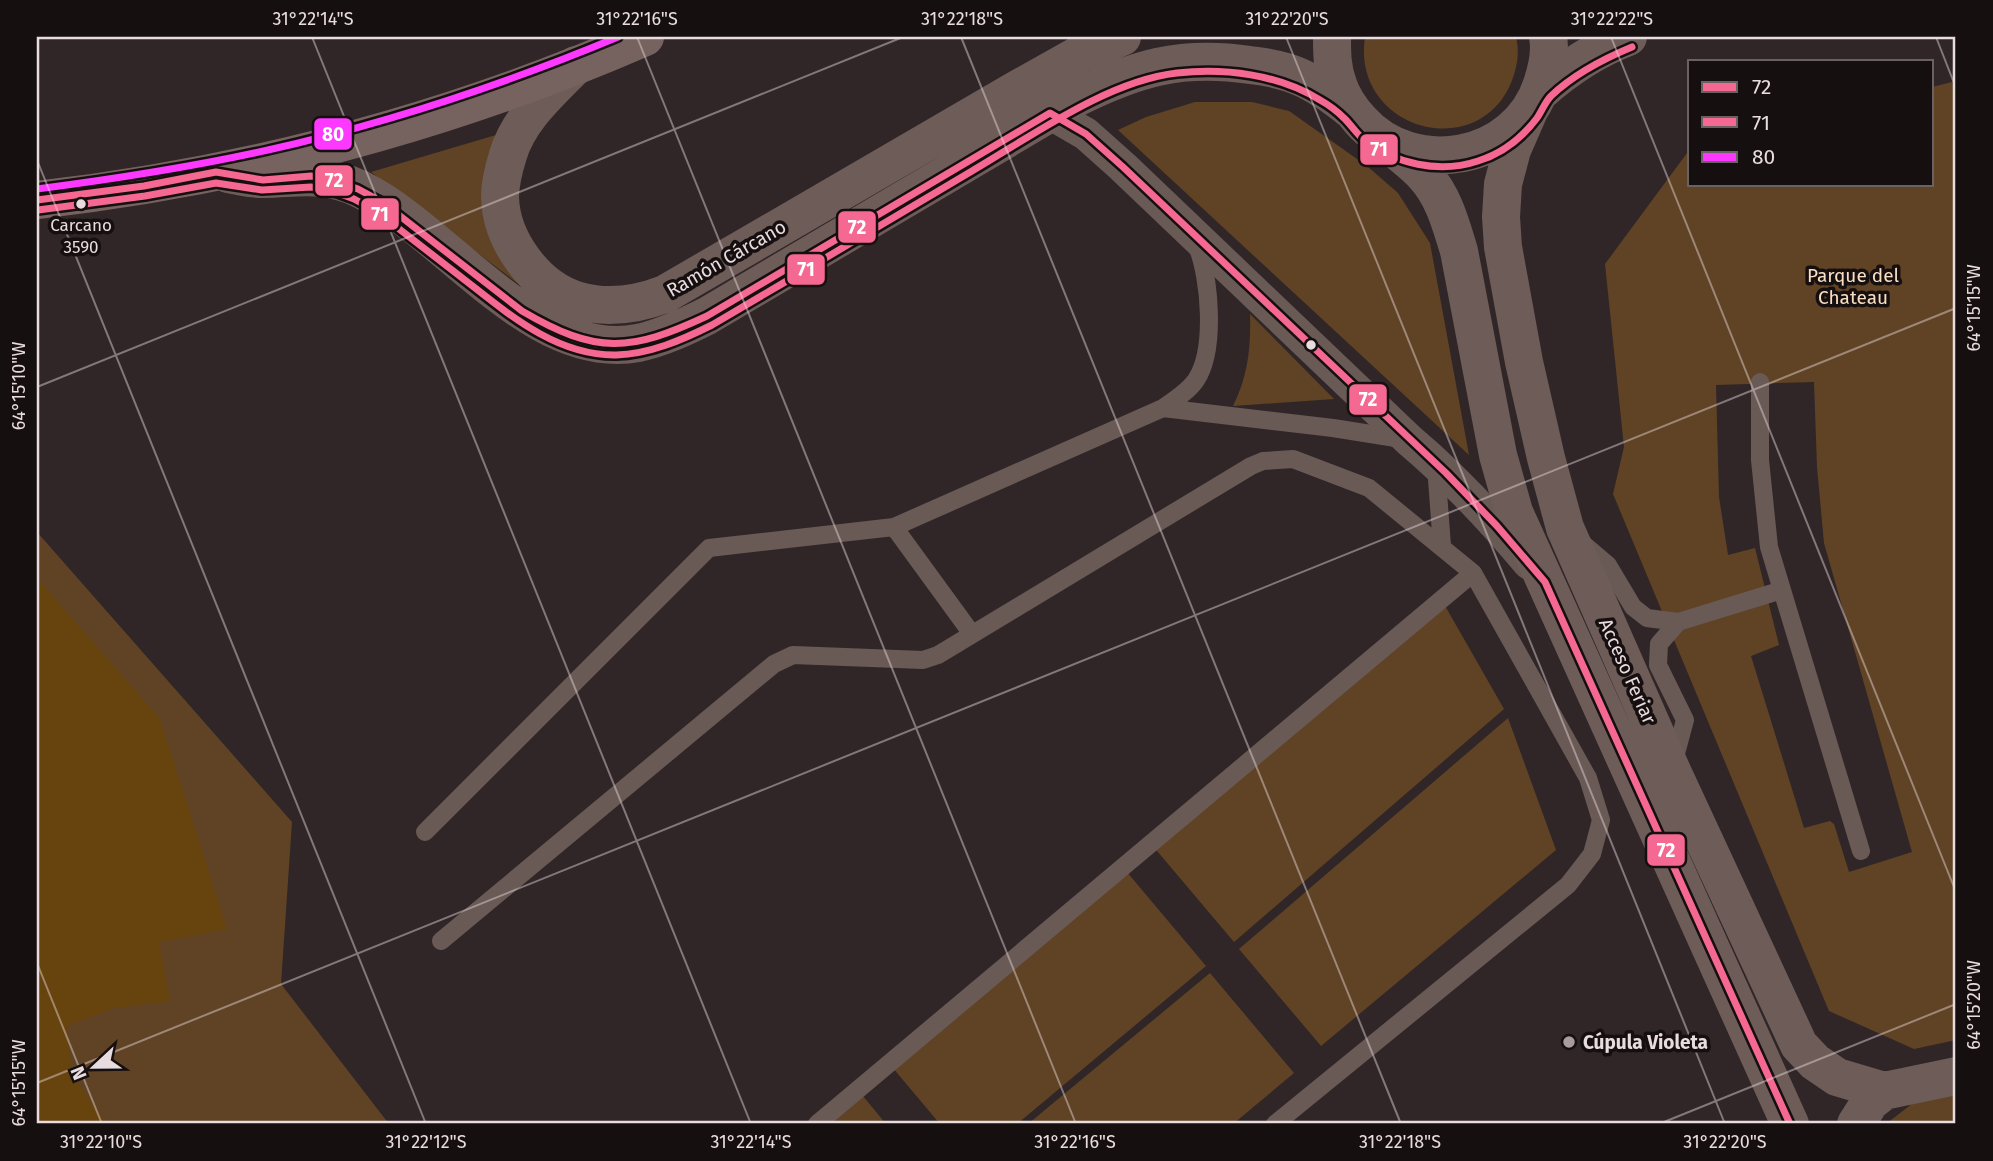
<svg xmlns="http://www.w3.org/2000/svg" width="1993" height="1161" viewBox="0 0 1993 1161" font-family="'Fira Sans',sans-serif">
	<rect width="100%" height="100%" fill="#302628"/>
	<path fill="#604324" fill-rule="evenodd" d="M1365 37H1516C1520 53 1517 68 1511 83 1476 165 1351 128 1365 37Z
		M1956 81V1040L1914 1049 1829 1011 1613 494 1624 447 1605 264 1690 149V184H1932V87ZM1814 382 1817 467 1824 543 1912 852 1849 872 1834 824 1830 821 1804 828 1751 656 1779 645 1755 548 1728 555 1719 497 1716 385Z
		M1195 102H1252L1289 111 1367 166 1398 193 1430 243 1469 455 1118 130 1146 117Z
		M496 135 541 301 371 172Z
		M1250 314 1334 399 1233 406C1248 376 1251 347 1250 314Z
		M37 532 292 822 281 984 389 1124H37Z
		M1440 597 1504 709 1234 942 1152 845Z
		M1508 718 1556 850 1321 1046 1239 949Z
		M1121 865 1206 966 1017 1124H940L887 1061Z
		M1210 973 1294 1073 1233 1124H1028Z
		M1956 1088V1124H1886L1922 1096Z
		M858 1090 886 1124H818Z"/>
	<path fill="#67430e" d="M37 578 160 719 227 929 159 942 170 1001 114 1008 67 1026 72 1075 107 1124H37Z"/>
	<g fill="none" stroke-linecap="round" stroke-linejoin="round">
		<path stroke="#6a5a56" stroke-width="18" d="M1760 382V460L1769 547 1861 851
			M1163 408 1333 428 1402 439
			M1436 466 1442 546
			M894 527 972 634
			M1581 542 1608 565 1633 607 1647 618 1678 622 1782 590
			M1674 761 1685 720 1658 665 1659 644 1678 622
			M425 832 709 548 894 527 1163 408C1174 400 1188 392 1196 380 1216 350 1210 278 1197 246
			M441 941 774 664 793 655 923 660 938 655 1251 466 1263 461 1293 459 1369 488 1473 573 1588 778 1601 820 1592 854 1568 885 1275 1124
			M817 1124 1473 573"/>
		<path stroke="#6a5a56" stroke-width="33" d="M1050 113 1086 134 1123 167 1409 440C1453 477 1492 519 1529 563"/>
		<path stroke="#6d5c58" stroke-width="38" d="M1332 37C1332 53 1332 68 1338 84 1342 97 1351 110 1360 120 1413 180 1517 161 1542 84 1547 69 1551 53 1548 37
			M576 65C550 92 519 118 508 155 504 168 500 183 500 197 501 240 535 287 576 300 605 309 636 305 665 294L1016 90 1080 54 1122 37
			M1540 92C1567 68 1594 50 1628 37
			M1529 111 1512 150 1503 184 1501 217 1503 247 1524 362 1546 458 1565 528 1671 769 1799 1045 1815 1062 1837 1077 1884 1091 1956 1076
			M1388 143C1400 154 1415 164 1425 176 1444 197 1451 225 1459 251L1498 455 1514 512 1790 1124
			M228 174C240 176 253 180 265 179 302 178 324 172 360 189 446 231 534 363 638 343 662 338 685 327 707 316L1074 99C1136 68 1180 55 1250 65 1267 67 1286 70 1302 78 1320 86 1336 98 1351 110
			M1856 1124 1870 1102 1884 1091"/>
		<path stroke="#76625e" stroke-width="38" d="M37 200C247 176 452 121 645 37"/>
		<g stroke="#160f10" stroke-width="12">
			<path id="bus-1" d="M37 200 144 186 216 172 263 180 311 176 330 179 358 189 382 202 522 311C597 355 630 352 707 316L1050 113 1086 134 1123 167 1446 473 1497 526 1545 582 1790 1124"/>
		</g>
		<g stroke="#160f10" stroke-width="12">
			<path id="bus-2" d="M38 210 145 196 216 183 262 190 311 187 327 189 354 199 376 211C404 233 433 255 461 277 506 312 555 356 616 355 650 354 682 340 712 325 799 274 886 222 972 171 1032 136 1107 81 1177 73 1225 68 1278 74 1320 100 1329 105 1338 112 1345 119 1351 125 1356 133 1363 139 1395 164 1439 174 1478 161 1501 154 1522 138 1537 118 1542 111 1545 102 1551 96 1574 74 1603 59 1632 47"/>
		</g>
		<g stroke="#160f10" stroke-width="12">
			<path id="bus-3" d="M37 189C114 179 192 167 268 150 388 123 505 84 618 37"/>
		</g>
		<use href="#bus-1" stroke="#f46891" stroke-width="7"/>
		<use href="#bus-2" stroke="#f46891" stroke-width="7"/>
		<use href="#bus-3" stroke="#fe39ff" stroke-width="7"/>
	</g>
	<path fill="none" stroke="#e8dcde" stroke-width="2" stroke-opacity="0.45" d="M312 37 751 1124M637 37 1076 1124M961 37 1401 1124M1286 37 1725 1124M1611 37 1956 892M1936 37 1956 88M37 160 426 1124M37 387 903 37M37 963 102 1124M37 1083 1956 308M1659 1124 1956 1004"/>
	<g fill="#e8dcde" stroke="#160f10" stroke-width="2.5">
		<circle cx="81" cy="204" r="6"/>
		<circle cx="1311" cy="345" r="6"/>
	</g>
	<circle fill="#a89c9e" stroke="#160f10" stroke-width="2.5" cx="1569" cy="1042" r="7"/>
	<g text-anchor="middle" stroke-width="7" stroke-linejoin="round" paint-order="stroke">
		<g font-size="17" fill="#e8dcde" stroke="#160f10">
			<text x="81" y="231">Carcano<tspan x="81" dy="22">3590</tspan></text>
		</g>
		<g font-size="19" fill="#e8dcde" stroke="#160f10">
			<text transform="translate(726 258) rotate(-30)" y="7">Ramón Cárcano</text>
			<text transform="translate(1628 671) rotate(66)" y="7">Acceso Feriar</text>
		</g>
		<g font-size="19" fill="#f9dfc2" stroke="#160f10">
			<text x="1853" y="282">Parque del<tspan x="1853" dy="22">Chateau</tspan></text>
		</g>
		<g font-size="19" font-weight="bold" fill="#e8dcde" stroke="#160f10" text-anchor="start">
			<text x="1583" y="1049">Cúpula Violeta</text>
		</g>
	</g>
	<g stroke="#160f10" stroke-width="2.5">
		<rect x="313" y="117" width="40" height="34" rx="7" fill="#fe39ff"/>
		<rect x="1359" y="133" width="40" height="33" rx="7" fill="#f46891"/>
		<rect x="314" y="164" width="40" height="33" rx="7" fill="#f46891"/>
		<rect x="360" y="197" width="40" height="34" rx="7" fill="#f46891"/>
		<rect x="837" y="210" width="40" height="34" rx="7" fill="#f46891"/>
		<rect x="786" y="253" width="40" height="33" rx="7" fill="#f46891"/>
		<rect x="1348" y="383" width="40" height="33" rx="7" fill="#f46891"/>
		<rect x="1646" y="833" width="40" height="34" rx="7" fill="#f46891"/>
	</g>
	<g font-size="19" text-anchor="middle" font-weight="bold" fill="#fff">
		<text x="333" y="141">80</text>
		<text x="1379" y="156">71</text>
		<text x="334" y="187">72</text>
		<text x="380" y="221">71</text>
		<text x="857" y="234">72</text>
		<text x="806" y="276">71</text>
		<text x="1368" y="406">72</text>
		<text x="1666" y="857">72</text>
	</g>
	<rect width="1993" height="1161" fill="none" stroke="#160f10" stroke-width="77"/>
	<rect x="1688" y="60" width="245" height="126" fill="#160f10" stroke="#6a6162" stroke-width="2"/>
	<rect x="1702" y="82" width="35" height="10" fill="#f46891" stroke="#6a6162" stroke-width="2"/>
	<text x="1752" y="94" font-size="21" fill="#e8dcde">72</text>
	<rect x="1702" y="117" width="35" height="10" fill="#f46891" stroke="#6a6162" stroke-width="2"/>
	<text x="1752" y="130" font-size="21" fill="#e8dcde">71</text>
	<rect x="1702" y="152" width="35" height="10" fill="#fe39ff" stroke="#6a6162" stroke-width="2"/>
	<text x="1752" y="164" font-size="21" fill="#e8dcde">80</text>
	<g transform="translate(94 1067) rotate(248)" stroke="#160f10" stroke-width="5" paint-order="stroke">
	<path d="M0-5L12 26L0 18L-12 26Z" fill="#e8dcde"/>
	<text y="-10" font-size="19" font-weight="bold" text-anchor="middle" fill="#e8dcde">N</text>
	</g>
	<rect x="38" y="38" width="1916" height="1084" fill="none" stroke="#e8dcde" stroke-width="2.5"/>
	<g font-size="18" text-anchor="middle" fill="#e8dcde">
		<text x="313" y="25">31°22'14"S</text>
		<text x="637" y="25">31°22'16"S</text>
		<text x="962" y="25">31°22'18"S</text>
		<text x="1287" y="25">31°22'20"S</text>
		<text x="1612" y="25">31°22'22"S</text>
		<text transform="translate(1974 308) rotate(-90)" y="6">64°15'15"W</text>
		<text transform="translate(19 386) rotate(-90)" y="6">64°15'10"W</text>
		<text transform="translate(1974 1005) rotate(-90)" y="6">64°15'20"W</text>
		<text transform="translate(19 1083) rotate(-90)" y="6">64°15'15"W</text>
		<text x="101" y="1148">31°22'10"S</text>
		<text x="426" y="1148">31°22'12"S</text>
		<text x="751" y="1148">31°22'14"S</text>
		<text x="1075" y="1148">31°22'16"S</text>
		<text x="1400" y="1148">31°22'18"S</text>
		<text x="1725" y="1148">31°22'20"S</text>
	</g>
</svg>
